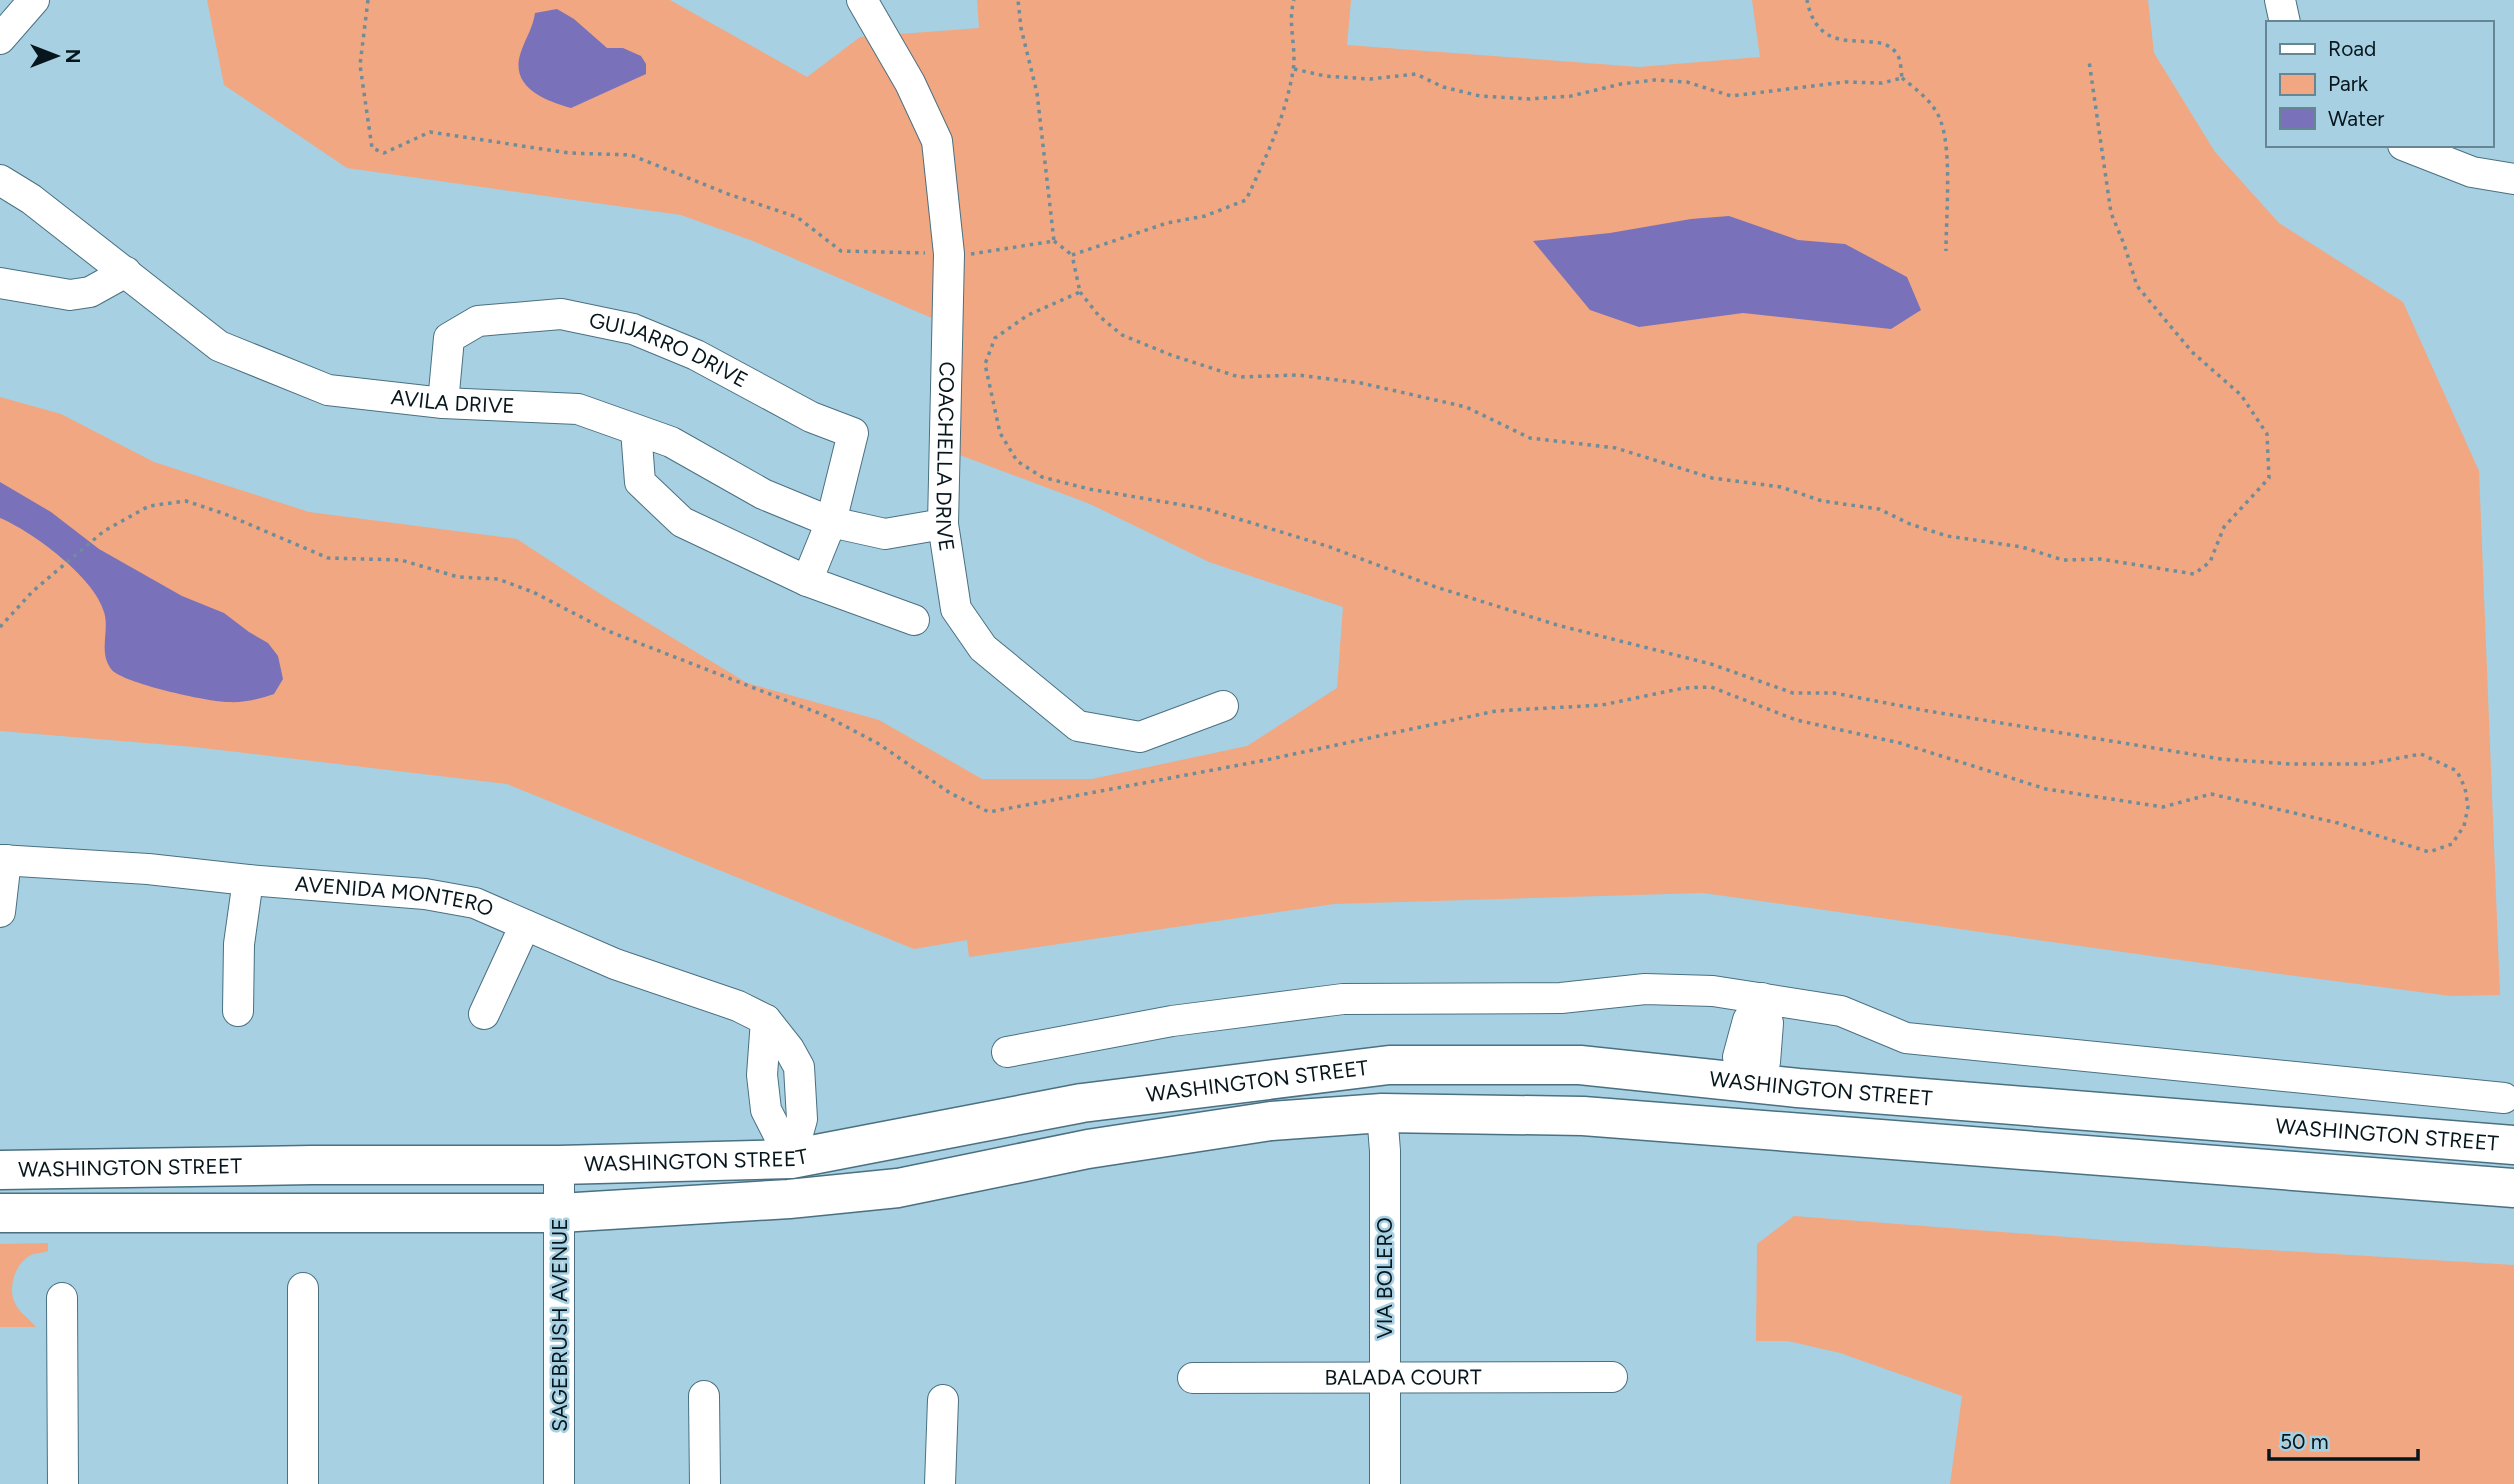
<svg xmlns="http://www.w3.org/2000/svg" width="2514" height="1484" viewBox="0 0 2514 1484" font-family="Figtree,sans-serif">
	<rect width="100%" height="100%" fill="#a7d0e2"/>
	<path fill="#f1a781" d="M207 0H670L807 77 860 37 979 28 977 0H1351L1347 45 1639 67 1760 57 1752 0H2148L2154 53 2215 152 2279 223 2403 302 2479 471 2500 995 2451 996 2280 974 1703 893 1334 904 969 957 967 940 914 949 507 784 194 747 0 731V397L61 414 154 462 309 512 517 539 602 595 747 683 879 720 982 779H1092L1247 746 1337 688 1343 607 1209 562 1090 504 944 449 948 325 753 241 681 215 347 168 224 85Z
		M1794 1216 2105 1240 2514 1265V1484H1950L1962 1396 1840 1353 1788 1341H1756L1757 1244Z
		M48 1243V1251C43 1253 36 1253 31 1255 16 1263 8 1285 14 1301 18 1312 29 1318 36 1327H0V1244Z"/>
	<path fill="#7971ba" d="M557 9 574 19 607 48H623L641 56 646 64V74L571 108C543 100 507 86 522 49 527 36 533 27 535 13Z
		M1729 216 1798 240 1845 244 1907 277 1921 310 1891 329 1743 313 1639 327 1590 310 1533 241 1610 233 1691 219Z
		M0 482 51 512 99 549 182 596 224 613 249 632 268 643 278 656 283 679 274 694C259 699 244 703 228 702 209 702 121 683 111 669 98 651 110 631 104 612 95 578 32 531 0 518Z"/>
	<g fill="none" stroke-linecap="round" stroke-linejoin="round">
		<g stroke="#4a7081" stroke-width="32">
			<g id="minor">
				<path id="s1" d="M862 0 910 83 937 141 949 254 943 524 956 609 983 648 1078 726 1140 737 1223 706"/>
				<path d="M2280 0 2285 23"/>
				<path d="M0 39 34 0"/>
				<path d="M2403 145 2472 172 2514 179"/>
				<path id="s2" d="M0 180 31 199 219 346 328 390 443 403 578 409 671 442 763 494 831 522 885 534 943 524"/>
				<path d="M0 283 70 295 90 292 126 272"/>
				<path id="s3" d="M443 403 449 338 478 321 561 314 633 329 696 355 811 417 853 433 831 522 807 581 682 522 640 482 636 430"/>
				<path d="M807 581 914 620"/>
				<path id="s4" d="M0 860 148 869 248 880 425 894 475 903 615 964 738 1006 766 1020 789 1049 799 1067 802 1119 791 1159"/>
				<path d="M0 912 6 860"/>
				<path d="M1762 998 1768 1023 1765 1062 1749 1082 1738 1057 1748 1020Z"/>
				<path d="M238 1011 239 944 248 880"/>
				<path d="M484 1014 525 925"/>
				<path d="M766 1020 762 1075 766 1110 791 1159"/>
				<path d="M1007 1052 1172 1021 1343 999 1561 998 1645 989 1713 991 1841 1011 1906 1038 2504 1098"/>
				<path d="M1382 1113 1385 1151V1484"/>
				<path d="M303 1288V1484"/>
				<path d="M62 1298 63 1484"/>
				<path id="s5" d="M1193 1378 1612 1377"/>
				<path d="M704 1396 705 1484"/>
				<path d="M559 1484V1165"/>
				<path d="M940 1484 943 1400"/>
			</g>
		</g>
		<g stroke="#4a7081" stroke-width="41">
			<g id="major">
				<path id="s6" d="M0 1170 312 1165H559L791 1159 1082 1103 1389 1065H1580L1798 1088 2514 1145"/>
				<path d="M0 1213H560L789 1199 898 1188 1088 1149 1271 1121 1382 1113 1583 1116 2514 1188"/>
			</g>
		</g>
		<path stroke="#6d8d9a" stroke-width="3.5" stroke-dasharray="3.5 5" stroke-linecap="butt" d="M368 0 360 65 372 148 384 153 430 132 569 153 631 155 728 194 797 217 841 251 925 253
			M1294 69 1325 76 1370 79 1416 74 1443 87 1480 96 1530 99 1571 96 1621 84 1655 80 1687 82 1731 96 1845 82 1882 83 1902 78C1901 71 1901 61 1898 56 1881 23 1820 67 1807 0
			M1902 78C1917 90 1935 103 1941 122 1952 152 1946 217 1946 251
			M1054 241 1072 255
			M971 254 1054 241 1037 93 1021 28 1018 0
			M1080 292 1099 316 1122 335 1171 355 1239 377 1298 375 1361 383 1466 407 1530 438 1616 448 1712 478 1781 487 1822 501 1879 509 1910 524 1947 536 2022 547 2063 560 2100 559 2194 574 2210 562 2224 527 2269 478 2267 434 2241 395 2192 352 2137 286 2124 244 2111 213 2089 61
			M0 627 33 591 104 531 149 506 186 501 225 514 328 558 401 560 458 577 498 579 533 592 608 631 826 716 879 744 950 793 989 812 1266 760 1496 711 1602 705 1684 688 1711 687 1796 720 1900 743 2046 789 2163 807 2211 794 2338 823 2429 852 2452 844 2464 826 2468 807 2465 788 2457 771 2421 754 2367 764H2290L2221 759 1928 711 1834 693H1793L1711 664 1557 625 1436 587 1327 546 1206 509 1089 489 1042 477 1017 461 1000 433 985 364 995 338 1028 315 1080 292 1072 255 1167 223 1205 216 1246 200C1266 157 1285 118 1293 71 1297 48 1287 23 1294 0"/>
		<use href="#minor" stroke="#fff" stroke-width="30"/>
		<use href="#major" stroke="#fff" stroke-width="38"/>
	</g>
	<g text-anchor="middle" stroke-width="5" stroke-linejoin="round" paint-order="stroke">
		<g font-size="21" fill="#06161c" stroke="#a7d0e2">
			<text dy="7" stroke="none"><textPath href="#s3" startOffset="296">GUIJARRO DRIVE</textPath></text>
			<text dy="7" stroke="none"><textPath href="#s2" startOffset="518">AVILA DRIVE</textPath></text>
			<text dy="7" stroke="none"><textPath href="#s1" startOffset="476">COACHELLA DRIVE</textPath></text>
			<text dy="7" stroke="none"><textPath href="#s4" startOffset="396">AVENIDA MONTERO</textPath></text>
			<text dy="7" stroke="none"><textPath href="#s6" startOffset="1264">WASHINGTON STREET</textPath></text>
			<text dy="7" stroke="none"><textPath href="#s6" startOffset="1830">WASHINGTON STREET</textPath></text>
			<text dy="7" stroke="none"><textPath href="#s6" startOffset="2398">WASHINGTON STREET</textPath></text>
			<text dy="7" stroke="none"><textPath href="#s6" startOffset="696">WASHINGTON STREET</textPath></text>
			<text dy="7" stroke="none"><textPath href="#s6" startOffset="130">WASHINGTON STREET</textPath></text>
			<text transform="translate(1385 1278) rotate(-90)" y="7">VIA BOLERO</text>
			<text transform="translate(560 1325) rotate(-90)" y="7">SAGEBRUSH AVENUE</text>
			<text dy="7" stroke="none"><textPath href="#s5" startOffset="210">BALADA COURT</textPath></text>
		</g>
	</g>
	<rect x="2266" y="21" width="228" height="126" fill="#a7d0e2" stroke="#678693" stroke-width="2"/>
	<rect x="2280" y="44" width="35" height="10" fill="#ffffff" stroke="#678693" stroke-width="2"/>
	<text x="2328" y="56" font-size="21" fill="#06161c">Road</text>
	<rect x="2280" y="74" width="35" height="21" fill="#f1a781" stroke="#678693" stroke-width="2"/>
	<text x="2328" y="91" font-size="21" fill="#06161c">Park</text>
	<rect x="2280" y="108" width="35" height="21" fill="#7971ba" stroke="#678693" stroke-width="2"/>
	<text x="2328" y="126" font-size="21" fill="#06161c">Water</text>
	<g transform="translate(56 56) rotate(90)" stroke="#a7d0e2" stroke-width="5" paint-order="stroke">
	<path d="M0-5L12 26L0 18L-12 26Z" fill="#06161c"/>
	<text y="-10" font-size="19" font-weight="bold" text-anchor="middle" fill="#06161c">N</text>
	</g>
	<path d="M2269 1449v10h149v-10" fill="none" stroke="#06161c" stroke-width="3.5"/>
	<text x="2280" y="1449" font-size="21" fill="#06161c" stroke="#a7d0e2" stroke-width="5" paint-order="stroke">50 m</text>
</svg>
